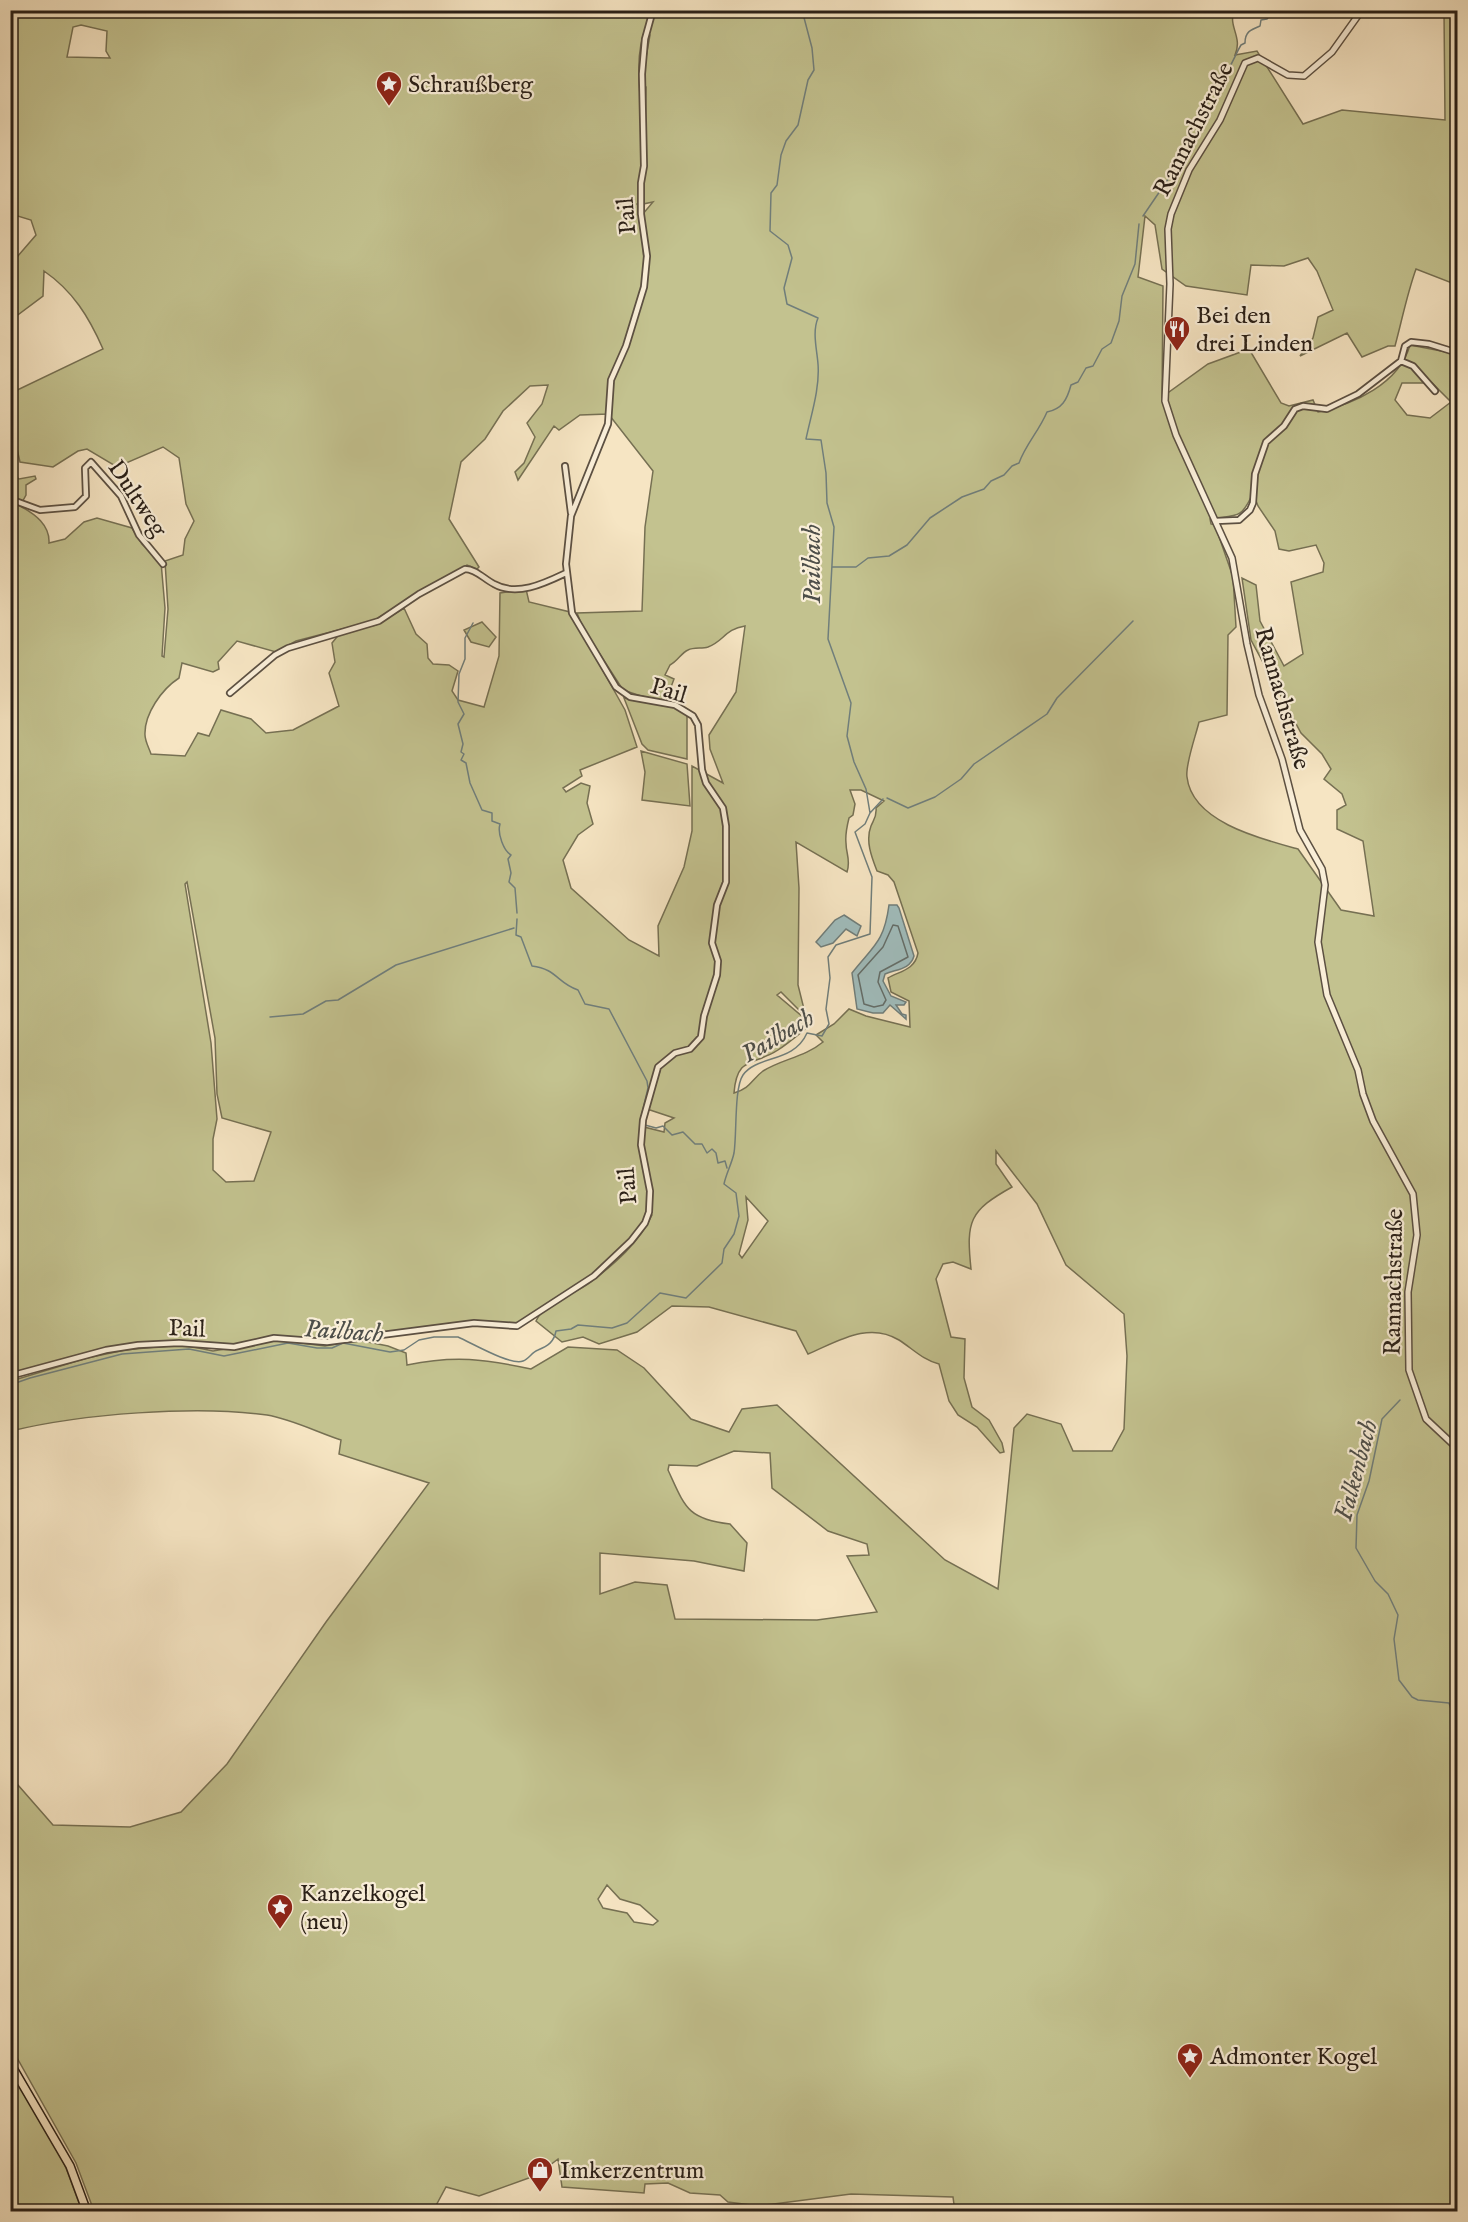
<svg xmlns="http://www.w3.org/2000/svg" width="1468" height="2222" viewBox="0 0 1468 2222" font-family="'IM FELL English',serif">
	<rect width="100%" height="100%" fill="#f6e5c3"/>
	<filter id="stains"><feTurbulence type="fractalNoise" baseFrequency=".00333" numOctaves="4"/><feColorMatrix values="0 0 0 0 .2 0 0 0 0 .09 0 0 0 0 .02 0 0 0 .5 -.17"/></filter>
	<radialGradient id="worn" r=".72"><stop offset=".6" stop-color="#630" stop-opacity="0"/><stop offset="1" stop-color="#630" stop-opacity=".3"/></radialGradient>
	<path fill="#c3c28f" stroke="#767053" stroke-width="1.5" fill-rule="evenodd" d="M10 11H1234C1228 27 1243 37 1235 55L1257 51 1303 124 1342 110 1445 120 1444 11H1457V285L1416 269C1407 294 1402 320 1395 346H1388L1362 357 1347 333 1300 356 1313 338 1318 317 1333 310 1317 271 1308 258 1284 266 1251 265 1247 295 1186 286 1162 269 1155 225 1145 216 1138 277 1163 286 1162 397 1208 364 1249 349 1281 403 1289 406 1313 400 1318 412C1354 404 1399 384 1410 345L1457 354V2211L955 2212 953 2197 851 2194 759 2206 728 2202 720 2195 690 2193 668 2183 645 2184 644 2193 562 2187 558 2159 537 2175 479 2196 446 2187 433 2211H94L76 2163 11 2047V1777L53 1825 130 1827 181 1812 227 1764 326 1622 429 1483 339 1454 341 1440C317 1432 291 1419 267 1415 195 1405 81 1414 11 1431V1381L87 1358 125 1350 156 1347 184 1345 213 1351 278 1340 325 1346 358 1340 388 1346 406 1353 407 1365C455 1355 484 1359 531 1369L568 1347 617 1350 644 1368 691 1419 729 1432 742 1409 777 1405 945 1560 998 1589 1014 1428 1027 1414 1061 1424 1073 1451H1112L1124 1429 1127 1356 1124 1314 1066 1265 1037 1204 996 1151V1164L1012 1187C969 1211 966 1221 971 1269L953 1262 943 1264 936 1279 951 1337 965 1339 964 1378 972 1407 989 1420 1002 1443 1004 1452 1000 1453 977 1427 958 1415 949 1401 939 1364C923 1360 913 1349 899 1340 868 1321 837 1342 808 1354L796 1331 709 1307 672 1306 637 1332 599 1344 583 1337 562 1342 536 1321C546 1300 573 1296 591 1282 614 1264 640 1242 652 1215L650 1212C651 1201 651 1190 650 1179 647 1161 640 1145 644 1127L664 1132 665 1123 674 1118 647 1109 661 1068 672 1056 690 1049 663 1061 658 1067 651 1088 641 1132 642 1156 650 1191 649 1212 641 1230 594 1276 575 1290 540 1310 525 1323 507 1327 474 1323 327 1342 274 1338 234 1347 179 1343 138 1345 106 1350 11 1376V472L19 479 35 476 36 479 26 485V495L20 506C35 514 50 525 49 543L65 539 84 522 97 518 132 528 142 544 161 562 165 608 162 656 164 657 168 609 165 561 183 555 185 539 194 521 186 504 179 458 163 447 117 467 87 449 78 451 53 467 20 462 11 423V393L103 349C89 317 73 291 44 271L43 296 11 320V264L36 235 31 220 11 214ZM81 25 107 31 106 51 110 58 67 57 73 27ZM646 27 650 35 641 85 646 87 643 204 653 202 642 215 647 244 646 279 635 324 613 380 610 416 653 471 645 527 642 611 577 613 583 628 623 690 641 696 660 700 667 698 674 679 665 675 670 665C678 661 681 653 688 650 694 647 702 649 708 647 724 641 725 629 745 626L736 692 709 735 710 749 723 783 692 766V831L684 867 658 926 659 956 629 940 571 888 563 860 578 835 593 824 587 803 590 786 581 783 566 792 563 788 582 776 580 770 637 747 625 710 570 612 529 602 526 589 500 593 499 656 484 707 458 700 452 691 458 671 449 665 433 664 428 658 427 644 416 634 404 608 376 625 341 632 332 643 335 662 329 673 339 706 293 730 266 733 251 719 221 710 209 736 198 733 185 756 151 754C149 748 145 741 145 735 144 714 162 689 179 678L182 663 213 672 219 669 218 662 237 641 276 652 296 641 373 621 467 565 477 569 479 567 449 519 461 462 485 439 503 411 530 386 548 385 542 404 527 423 535 437 524 463 515 472 518 480 554 426 559 430 580 415 608 414C608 369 633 332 642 289 647 261 641 237 640 210L637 204 640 202C639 189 641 179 643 166 648 122 629 68 646 27ZM1402 383H1432L1451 402 1430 418 1407 415 1395 400ZM1253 493 1258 506 1275 531 1279 549 1289 551 1316 545 1324 563 1323 572 1291 582 1303 654 1284 666 1260 621 1256 585 1242 578 1251 640 1301 733 1322 754 1331 769 1324 779 1342 794 1346 805 1337 810V829L1363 841 1374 916 1341 910 1298 849C1261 839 1192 822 1187 777 1185 765 1196 735 1199 722L1227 715 1228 635 1236 627 1233 577 1215 525 1211 524 1210 519C1237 515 1241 520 1253 493ZM850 790H861L884 801 876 808C877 816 874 819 871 826 865 841 872 858 877 871L888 875 894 882 918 953C915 970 900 971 888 978L891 992 909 1001 910 1027 866 1016 849 1009 834 1024 816 1035 823 1042C805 1057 782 1059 763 1071 751 1080 751 1088 734 1093 737 1055 754 1066 778 1050 789 1043 799 1034 809 1026L810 1023 777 995 781 992 806 1017 798 985 799 888 796 842 847 872C851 860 846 854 846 843 845 834 847 826 849 818L853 815 855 804ZM187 882 215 1038 217 1094 222 1118 271 1132 254 1181 226 1182 213 1170V1139L217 1119 211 1043 185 884ZM746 1197 768 1221 742 1258 739 1254 748 1220ZM734 1451 770 1453 772 1488 828 1531 867 1544 869 1555 847 1556 877 1612 817 1620 675 1619 667 1585 635 1582 600 1594V1553L694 1561 744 1571 747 1543 730 1524C687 1519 685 1507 668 1470L669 1465 697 1466ZM607 1885 620 1899 640 1905 658 1921 653 1925 634 1922 627 1913 603 1908 598 1899Z
		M482 622 496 637 489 647 471 642 464 630Z
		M624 698 672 706 687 713V759L648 750 642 744Z
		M641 751 687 764 690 806 642 800 645 772Z
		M10 2071 52 2139 66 2168 82 2211H12Z"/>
	<path fill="#a0bdbd" stroke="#707e7b" stroke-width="1.5" d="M889 905H897L899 908 914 956C910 970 896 969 885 974L883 981 891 996 906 1002 904 1005H896L902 1014 906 1015V1019L890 1005 883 1013H873L857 1009 852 973C873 946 884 943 889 905Z
		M844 915 861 926 857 936 846 929 833 943 821 947 816 942 835 920Z"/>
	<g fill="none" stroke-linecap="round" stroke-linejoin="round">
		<path stroke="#646e6a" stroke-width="1.5" d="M893 925 898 926 908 957 880 972 878 982 886 1000 883 1005 874 1007 864 1004 858 975 883 947Z"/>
		<path stroke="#707e7b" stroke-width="1.5" d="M1299 10H1305
			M1313 10 1323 14 1326 10
			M1327 11 1338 10
			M1143 216 1175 169 1183 162 1207 110C1205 93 1216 85 1225 74 1231 67 1236 53 1241 45L1245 43C1245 32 1250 30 1260 26L1261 20 1267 19 1273 12 1293 10
			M832 567H856L868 558 889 556 907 545 930 518 962 497 984 489 991 481 1004 475 1012 466 1019 463C1026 444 1039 431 1047 412 1062 409 1067 400 1071 385L1078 382 1086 368 1093 366 1102 349 1111 343 1119 321 1122 296 1135 264 1139 224
			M473 623 465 638V659L459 674 458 702 464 714 458 724 463 744 461 752 464 754 461 760 466 763 470 783 482 810 492 813V821L500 824C497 834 504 851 511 855L508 859 511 873 509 882 515 888 517 913
			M887 798 908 808 935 797 961 779 974 764 1047 714 1057 698 1133 621
			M870 813 883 799
			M517 919 516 935 521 937 532 966C557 969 557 983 578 990L585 1004 609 1009 647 1081 648 1088 640 1122
			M270 1017 303 1014 326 1001 338 1000 396 965 514 928
			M645 1125 656 1128 663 1126 672 1135 683 1132 695 1144H702L707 1153 712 1149 716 1153 718 1163 725 1161 727 1168
			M10 1385 30 1378 122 1354 189 1349 224 1356 288 1343 317 1348H332L343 1343 390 1352 404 1350 419 1340 434 1337H458C472 1343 511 1366 523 1361 529 1359 532 1352 538 1350 548 1346 554 1342 556 1331L571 1329 578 1325 612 1328 627 1323 660 1293 686 1298 722 1263 724 1249 734 1234 739 1216 736 1193 724 1184C726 1174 732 1163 734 1153 737 1134 734 1088 743 1075 757 1055 794 1063 807 1033L822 1036 829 1024 826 1009 830 978 828 957 836 945 870 934 872 877 855 832 865 824 870 813 866 789 854 762 847 736 851 703 828 639 834 527 827 503 826 473 821 440 806 439C811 415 820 388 818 364 817 350 812 332 818 318L787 304 784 288 792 258 788 245 770 231 771 193 777 185 781 155 786 141 798 125 808 80 814 70 812 48 802 10
			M1400 1400 1382 1419 1369 1481 1357 1515 1356 1548 1375 1581 1388 1594 1398 1615 1394 1639 1399 1680 1412 1697 1418 1700 1449 1703 1454 1717 1458 1718"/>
		<g stroke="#5c5042" stroke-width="8">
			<path id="minor" d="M1401 361 1413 366 1435 391
				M565 466 571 513
				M10 499 40 510 75 507 86 496 85 468 91 462 121 496 139 535 163 564
				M1216 521 1239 520 1250 510 1253 503 1255 474 1266 442 1284 426 1295 409 1303 406 1327 409 1358 394 1401 361 1405 346 1411 342 1429 344 1458 353
				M230 693 275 655 288 648 379 621 419 594 465 569C476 569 484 579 494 584 517 597 545 583 566 573
				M10 1376 106 1350 138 1345 179 1343 234 1347 274 1338 327 1342 474 1323 517 1326 594 1276 631 1241 645 1223 649 1212 650 1191 641 1145 643 1120 658 1067 675 1053 690 1049 701 1037 704 1016 717 975 718 961 712 943 717 905 726 882V826L723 808 706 783 702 770 698 725 693 716 675 705 630 697 616 687 572 613 566 564 571 516 608 424 611 380 626 346 644 287 647 256 641 214V183L644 166 642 74 645 39 653 10"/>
		</g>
		<g stroke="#5c5042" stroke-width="8">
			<path id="tertiary" d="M1362 10 1332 52 1304 76 1288 75 1258 58 1245 63 1220 120 1189 170 1171 214 1168 229 1170 284 1165 401 1176 435 1232 558 1247 644 1259 695 1282 759 1300 830 1322 869 1325 885 1318 942 1327 995 1358 1070 1363 1094 1373 1121 1413 1194 1417 1235 1408 1292 1409 1370 1426 1419 1458 1449"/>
		</g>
		<g stroke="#291f17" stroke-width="10">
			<path id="primary" d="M10 2063 70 2166 87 2212"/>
		</g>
		<use href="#minor" stroke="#f9eed8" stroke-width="4.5"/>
		<use href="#tertiary" stroke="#f9eed8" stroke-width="5"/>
		<use href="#primary" stroke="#f6e5c3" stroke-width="7"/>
	</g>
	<defs>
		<g id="sight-pin" transform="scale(1.35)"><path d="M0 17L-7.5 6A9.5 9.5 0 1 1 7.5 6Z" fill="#8f2418" stroke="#f9eed8"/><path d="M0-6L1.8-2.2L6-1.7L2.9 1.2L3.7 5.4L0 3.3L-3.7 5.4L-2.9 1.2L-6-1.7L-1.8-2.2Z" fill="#fff"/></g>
		<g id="restaurant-pin" transform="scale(1.35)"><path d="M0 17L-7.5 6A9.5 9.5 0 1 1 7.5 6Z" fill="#8f2418" stroke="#f9eed8"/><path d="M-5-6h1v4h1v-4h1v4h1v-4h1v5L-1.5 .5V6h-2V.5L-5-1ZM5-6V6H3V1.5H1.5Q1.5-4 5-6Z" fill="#fff"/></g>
		<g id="shop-pin" transform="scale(1.35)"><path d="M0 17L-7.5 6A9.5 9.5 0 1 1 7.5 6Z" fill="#8f2418" stroke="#f9eed8"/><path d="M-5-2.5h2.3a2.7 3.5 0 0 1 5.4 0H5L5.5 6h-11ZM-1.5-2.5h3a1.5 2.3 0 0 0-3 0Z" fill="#fff"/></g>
	</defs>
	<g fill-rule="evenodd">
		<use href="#sight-pin" x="389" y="84"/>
		<use href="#restaurant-pin" x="1177" y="329"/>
		<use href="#sight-pin" x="280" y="1907"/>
		<use href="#sight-pin" x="1190" y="2056"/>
		<use href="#shop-pin" x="540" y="2170"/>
	</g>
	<g text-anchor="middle" stroke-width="4.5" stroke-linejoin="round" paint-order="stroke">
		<g font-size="24" fill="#291f17" stroke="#f9eed8" text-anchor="start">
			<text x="408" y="92">Schraußberg</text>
			<text x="1196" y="323">Bei den<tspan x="1196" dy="28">drei Linden</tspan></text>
			<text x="300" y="1901">Kanzelkogel<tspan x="300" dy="28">(neu)</tspan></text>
			<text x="1210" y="2064">Admonter Kogel</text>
			<text x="560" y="2178">Imkerzentrum</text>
		</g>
		<g font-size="24" fill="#291f17" stroke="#f9eed8">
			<text transform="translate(1193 129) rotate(-63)" y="8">Rannachstraße</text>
			<text transform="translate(626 216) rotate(-95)" y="8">Pail</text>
			<text transform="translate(138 498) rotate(56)" y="8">Dultweg</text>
			<text transform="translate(669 690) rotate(17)" y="8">Pail</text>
			<text transform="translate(1283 698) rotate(74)" y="8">Rannachstraße</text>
			<text transform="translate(627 1186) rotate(-95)" y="8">Pail</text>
			<text transform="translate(1393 1282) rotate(-89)" y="8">Rannachstraße</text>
			<text transform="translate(187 1328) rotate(2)" y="8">Pail</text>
		</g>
		<g font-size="26" font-style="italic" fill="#4d4e49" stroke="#f9eed8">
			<text transform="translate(811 564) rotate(-90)" y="9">Pailbach</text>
			<text transform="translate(777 1035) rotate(-31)" y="9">Pailbach</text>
			<text transform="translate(344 1330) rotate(4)" y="9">Pailbach</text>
			<text transform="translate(1355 1470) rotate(-75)" y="9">Falkenbach</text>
		</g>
	</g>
	<rect width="1468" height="2222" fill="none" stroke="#f6e5c3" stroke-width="36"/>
	<rect x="12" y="12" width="1444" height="2198" fill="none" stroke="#291f17" stroke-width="3"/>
	<rect x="18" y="18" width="1432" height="2186" fill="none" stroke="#291f17" stroke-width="1.5"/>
	<rect width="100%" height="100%" filter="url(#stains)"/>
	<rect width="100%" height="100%" fill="url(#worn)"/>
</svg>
